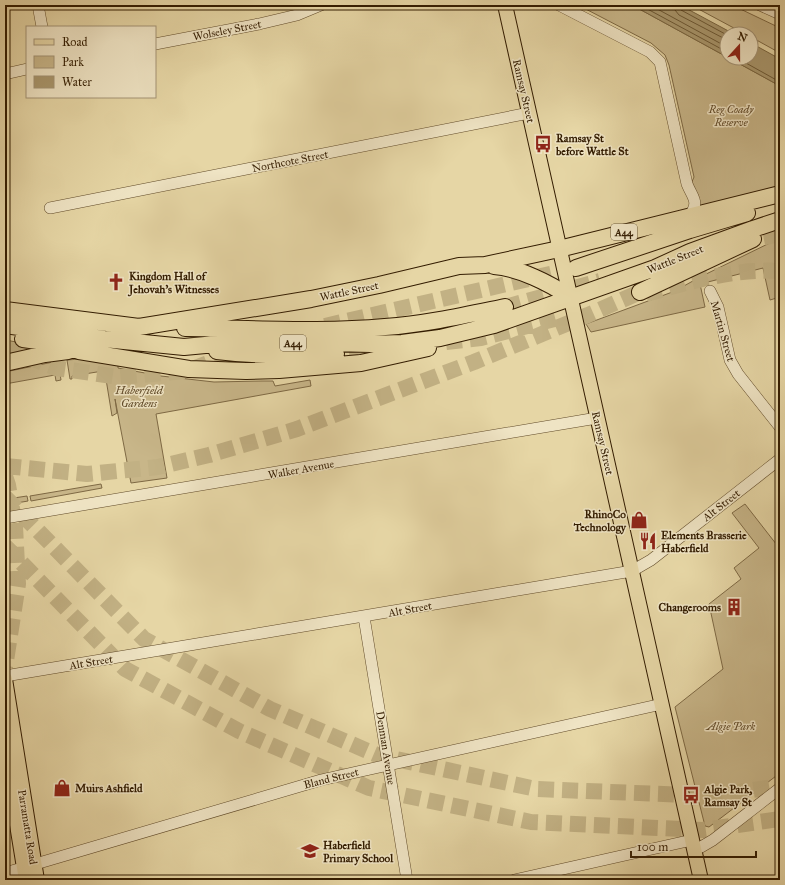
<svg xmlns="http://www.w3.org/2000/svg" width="785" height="885" viewBox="0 0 785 885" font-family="'IM FELL Great Primer',serif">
	<rect width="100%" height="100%" fill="#e6d6a5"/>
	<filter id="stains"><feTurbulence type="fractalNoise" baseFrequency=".005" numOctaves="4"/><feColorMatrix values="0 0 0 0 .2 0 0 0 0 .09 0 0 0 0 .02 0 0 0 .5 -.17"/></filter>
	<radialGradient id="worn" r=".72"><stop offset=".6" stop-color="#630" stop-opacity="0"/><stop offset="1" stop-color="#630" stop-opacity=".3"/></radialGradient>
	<path fill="#c8b689" stroke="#7e6944" d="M578 5H632L780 86V190L699 209C700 198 697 192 691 184L694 177 669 65 665 55 651 43Z
		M691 5H732L780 28V53L751 37V34H745Z
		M778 239 780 249V297L770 300 763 268 700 284 705 307 591 332 586 324 675 291 700 277Z
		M5 340 44 347 5 358Z
		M80 359 118 365V368L161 376 214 382 262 381H273L275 386 310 380 311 386 156 414 167 478 131 483 115 399 117 413 112 416 105 373 103 372V371L72 376V379H70L67 360Z
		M58 361 61 380 56 381 55 375 5 384V372Z
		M101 484 102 488 31 501 30 496Z
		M5 488 7 499 27 496 28 501 5 505Z
		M745 504 780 549V773L709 827 705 826 675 707 723 669 709 604 741 579 734 568 759 548 732 513Z"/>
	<path fill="#a9976d" stroke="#7a6641" d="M632 5H680L734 34H727V57Z
		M751 43 780 59V86L729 58H751Z"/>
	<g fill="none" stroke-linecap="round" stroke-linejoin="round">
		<path stroke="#6e5a36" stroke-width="1" d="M640 5 727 52
			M650 5 727 47
			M674 5 675 10 679 15 727 40
			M679 5 681 10 727 35
			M737 58 780 82"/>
		<path stroke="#c2b184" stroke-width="16" stroke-dasharray="16 8" stroke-linecap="butt" d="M740 242 780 234
			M646 294C689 282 735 268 780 271
			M505 307 600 281
			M325 326 576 268
			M446 342 481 338 562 317
			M5 348 56 368 119 377 187 371 237 352
			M349 353 386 350
			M5 466 87 474 158 467 209 455 297 429 474 362 588 315 640 292
			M5 476 8 485 15 526 18 584 5 667
			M5 497 144 639 270 709 377 755 536 789 713 796 780 786
			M5 546 125 669 239 731 369 788 531 822 703 830 780 819"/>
		<g stroke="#604a29" stroke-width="12">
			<path id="minor" d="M38 5 42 27
				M559 5 650 52 660 62 687 184C693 199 700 201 689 217
				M760 5 780 14
				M155 44 259 24 297 15 321 5
				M5 74 27 69
				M50 208 529 113
				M710 291 718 307 730 360 738 374 780 427
				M5 518 597 418
				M364 617 407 880
				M5 676 632 571 651 560 780 459
				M694 849 701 847 713 840 780 788
				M5 873 321 780 662 704
				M514 880 692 840"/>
		</g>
		<g stroke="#331c00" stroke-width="16">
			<path id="major" d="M505 5 701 880
				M5 679 37 880
				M5 751 26 880"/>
		</g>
		<g stroke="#331c00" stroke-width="18">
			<path id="highway" d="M494 266C519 268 549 283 570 297
				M576 268 690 230 747 213
				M640 292 753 239
				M5 310 139 327 311 299 379 285 459 266 485 265 559 249 780 194
				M5 325 104 339 184 347 248 341 371 344 402 343 440 338 494 325 655 268 690 252 753 229 780 220
				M185 328C251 328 319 333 385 327 426 324 466 315 505 307
				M23 339 59 344 79 351 189 369 246 371 279 370 361 363 428 348
				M217 351C257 356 296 356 336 354
				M5 363 45 354 68 351"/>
		</g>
		<use href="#minor" stroke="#efe4c4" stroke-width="11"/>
		<use href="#major" stroke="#e6d6a5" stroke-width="14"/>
		<use href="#highway" stroke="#e6d6a5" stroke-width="16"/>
	</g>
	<defs>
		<g id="bus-bare" transform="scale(1.38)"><path d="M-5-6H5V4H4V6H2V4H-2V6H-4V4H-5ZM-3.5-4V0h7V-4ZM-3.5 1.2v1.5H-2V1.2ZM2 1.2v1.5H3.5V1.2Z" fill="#8f2418" stroke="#efe4c4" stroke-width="2.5" paint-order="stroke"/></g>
		<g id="church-bare" transform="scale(1.38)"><path d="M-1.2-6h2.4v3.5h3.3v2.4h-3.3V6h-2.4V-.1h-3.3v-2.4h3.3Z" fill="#8f2418" stroke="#efe4c4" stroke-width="2.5" paint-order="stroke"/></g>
		<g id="shop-bare" transform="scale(1.38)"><path d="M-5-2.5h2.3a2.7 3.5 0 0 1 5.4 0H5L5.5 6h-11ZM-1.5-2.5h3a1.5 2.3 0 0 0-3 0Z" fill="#8f2418" stroke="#efe4c4" stroke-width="2.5" paint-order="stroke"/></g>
		<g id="restaurant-bare" transform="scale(1.38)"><path d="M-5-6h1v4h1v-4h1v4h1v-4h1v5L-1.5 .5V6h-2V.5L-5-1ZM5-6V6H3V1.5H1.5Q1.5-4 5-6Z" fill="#8f2418" stroke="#efe4c4" stroke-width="2.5" paint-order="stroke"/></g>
		<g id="building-bare" transform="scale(1.38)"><path d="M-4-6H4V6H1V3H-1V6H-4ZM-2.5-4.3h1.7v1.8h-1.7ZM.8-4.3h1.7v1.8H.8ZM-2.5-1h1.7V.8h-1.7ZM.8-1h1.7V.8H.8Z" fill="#8f2418" stroke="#efe4c4" stroke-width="2.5" paint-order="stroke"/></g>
		<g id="school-bare" transform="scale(1.38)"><path d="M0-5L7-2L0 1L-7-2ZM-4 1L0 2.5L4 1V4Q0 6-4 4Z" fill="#8f2418" stroke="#efe4c4" stroke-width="2.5" paint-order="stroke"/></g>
	</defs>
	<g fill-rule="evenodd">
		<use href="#bus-bare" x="543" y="144"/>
		<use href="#church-bare" x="116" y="282"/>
		<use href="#shop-bare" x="639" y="520"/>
		<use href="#restaurant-bare" x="648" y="541"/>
		<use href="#building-bare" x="734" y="607"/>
		<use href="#shop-bare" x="62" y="788"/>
		<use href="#bus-bare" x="691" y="795"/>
		<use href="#school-bare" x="310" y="851"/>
	</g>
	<g text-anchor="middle" stroke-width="3" stroke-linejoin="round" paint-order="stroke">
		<g fill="#efe4c4" stroke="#6b583b" stroke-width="1">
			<rect x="611" y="224" width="26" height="16" rx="3"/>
			<rect x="280" y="335" width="26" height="16" rx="3"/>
		</g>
		<g font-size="10" font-weight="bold" fill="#331c00">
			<text x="624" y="236">A44</text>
			<text x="293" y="347">A44</text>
		</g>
		<g font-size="11" fill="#331c00" stroke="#efe4c4">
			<text transform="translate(227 30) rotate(-11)" y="4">Wolseley Street</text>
			<text transform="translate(524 91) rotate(77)" y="4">Ramsay Street</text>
			<text transform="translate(290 161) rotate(-11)" y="4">Northcote Street</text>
			<text transform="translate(675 259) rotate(-22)" y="4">Wattle Street</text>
			<text transform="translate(349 291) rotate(-12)" y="4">Wattle Street</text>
			<text transform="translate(723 331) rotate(74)" y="4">Martin Street</text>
			<text transform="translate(603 443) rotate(77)" y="4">Ramsay Street</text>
			<text transform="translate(301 469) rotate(-10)" y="4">Walker Avenue</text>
			<text transform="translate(721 505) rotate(-38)" y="4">Alt Street</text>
			<text transform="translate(410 609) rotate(-10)" y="4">Alt Street</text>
			<text transform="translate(91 662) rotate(-9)" y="4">Alt Street</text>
			<text transform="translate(386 748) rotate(81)" y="4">Denman Avenue</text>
			<text transform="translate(331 778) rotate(-14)" y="4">Bland Street</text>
			<text transform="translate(28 827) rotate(81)" y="4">Parramatta Road</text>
		</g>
		<g font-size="11" font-style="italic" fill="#604a29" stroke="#efe4c4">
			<text x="731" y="113">Reg Coady<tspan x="731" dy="13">Reserve</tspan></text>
			<text x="139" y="394">Haberfield<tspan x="139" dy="13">Gardens</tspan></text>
			<text x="731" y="730">Algie Park</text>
		</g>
		<g font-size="11" font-weight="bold" fill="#331c00" stroke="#efe4c4" text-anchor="start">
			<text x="556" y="142">Ramsay St<tspan x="556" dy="13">before Wattle St</tspan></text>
			<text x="129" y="280">Kingdom Hall of<tspan x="129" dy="13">Jehovah's Witnesses</tspan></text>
			<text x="626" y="518" text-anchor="end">RhinoCo<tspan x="626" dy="13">Technology</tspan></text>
			<text x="661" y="539">Elements Brasserie<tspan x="661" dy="13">Haberfield</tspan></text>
			<text x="721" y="611" text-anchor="end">Changerooms</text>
			<text x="75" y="792">Muirs Ashfield</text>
			<text x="704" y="793">Algie Park,<tspan x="704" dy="13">Ramsay St</tspan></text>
			<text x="323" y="849">Haberfield<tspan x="323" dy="13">Primary School</tspan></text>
		</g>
	</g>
	<rect width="785" height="885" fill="none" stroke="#e6d6a5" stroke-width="20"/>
	<rect x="6" y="6" width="773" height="873" fill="none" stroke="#331c00" stroke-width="2"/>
	<rect x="10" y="10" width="765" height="865" fill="none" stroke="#331c00"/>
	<rect x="26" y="26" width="130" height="72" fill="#efe4c4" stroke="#a49476"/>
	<rect x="34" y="39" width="20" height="6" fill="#e6d6a5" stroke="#a49476"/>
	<text x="62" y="46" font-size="12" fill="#331c00">Road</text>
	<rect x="34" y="56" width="20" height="12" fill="#c8b689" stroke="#a49476"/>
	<text x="62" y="66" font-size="12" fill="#331c00">Park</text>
	<rect x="34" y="76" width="20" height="12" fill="#a9976d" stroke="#a49476"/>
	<text x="62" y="86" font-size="12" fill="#331c00">Water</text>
	<g transform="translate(739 46) rotate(21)"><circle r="19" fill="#efe4c4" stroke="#a49476"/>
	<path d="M0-3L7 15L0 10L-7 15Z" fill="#8f2418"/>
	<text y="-6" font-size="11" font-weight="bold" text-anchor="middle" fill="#331c00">N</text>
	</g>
	<path d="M631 851v6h125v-6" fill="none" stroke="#331c00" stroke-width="2"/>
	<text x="637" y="851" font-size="12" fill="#331c00" stroke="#efe4c4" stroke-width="3" paint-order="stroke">100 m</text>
	<rect width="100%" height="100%" filter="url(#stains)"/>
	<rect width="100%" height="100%" fill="url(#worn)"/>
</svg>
